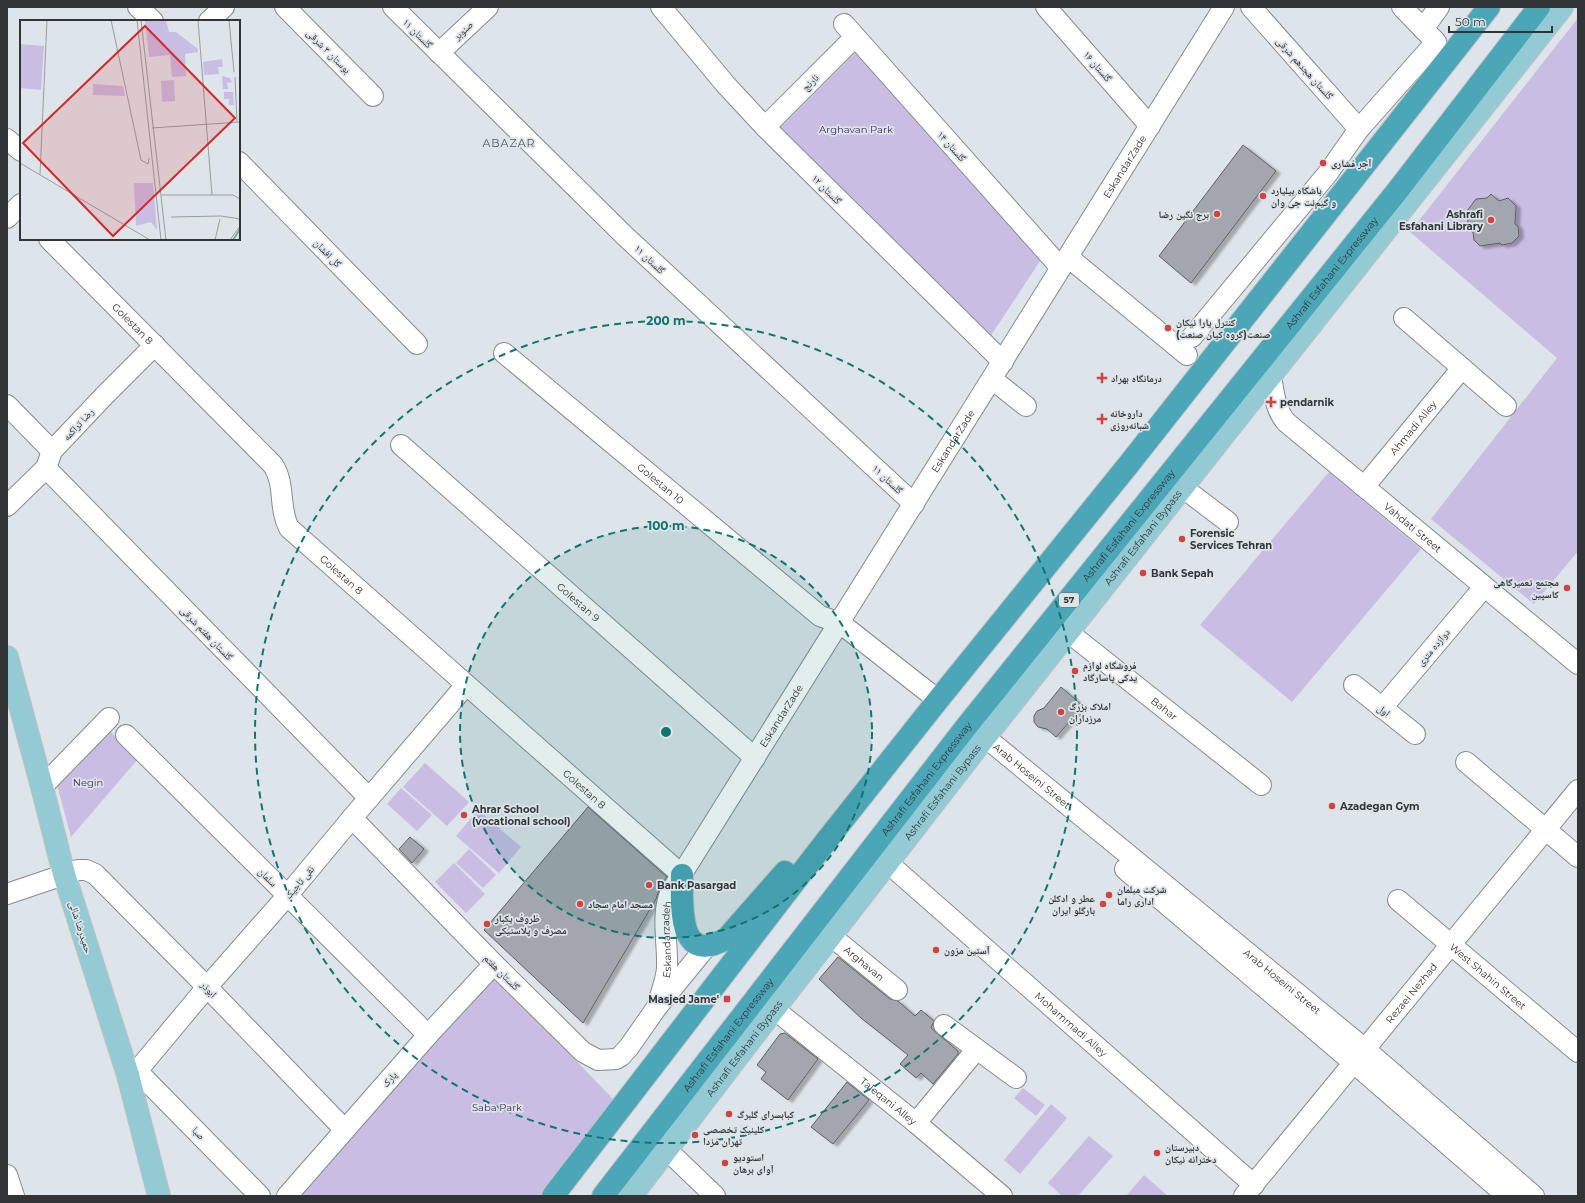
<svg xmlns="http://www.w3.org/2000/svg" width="1585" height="1203" viewBox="0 0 1585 1203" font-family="Montserrat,'Noto Naskh Arabic',sans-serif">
	<defs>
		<filter id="shadow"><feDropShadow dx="4.5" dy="2.5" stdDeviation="1" flood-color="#0004"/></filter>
	</defs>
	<rect width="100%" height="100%" fill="#dde4ea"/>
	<path fill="#c9bde4" d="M1578 18V551L1534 604 1431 519 1557 358 1410 232Z
		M857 51 1042 258 990 337 780 128Z
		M1329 472 1421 549 1292 702 1200 625Z
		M107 728 138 759 71 837 56 781Z
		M425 763 469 802 447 826 403 787Z
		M401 788 432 815 417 831 387 804Z
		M478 810 521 847 499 873 456 836Z
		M469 849 496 875 483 888 456 863Z
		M454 863 485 894 466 913 435 882Z
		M497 979 616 1102 542 1196H301L488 982Z
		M1023 1088 1045 1105 1036 1116 1014 1098Z
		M1051 1104 1067 1118 1020 1174 1004 1160Z
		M1089 1136 1113 1156 1078 1196H1062L1048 1183Z
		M1144 1175 1168 1196H1126Z"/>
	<path fill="#a4a6ae" stroke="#5e6067" filter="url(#shadow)" d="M1243 145 1276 171 1191 283 1159 256Z
		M1491 194 1499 201 1508 198 1516 206 1515 224 1518 226 1519 236 1512 243 1502 245 1500 243 1480 246 1474 240 1473 232 1465 226 1468 222 1467 211 1476 199 1487 198Z
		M1061 687 1083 706 1056 737 1047 729 1038 727 1034 722V716L1037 711 1044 708Z
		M588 807 667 877 660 887 656 899 583 1023 484 930Z
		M410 837 424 849 412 863 399 849Z
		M838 957 890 999 898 1001 915 1016 921 1010 934 1021 931 1028 958 1051V1054L933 1084 921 1073 916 1078 900 1064 908 1055 861 1018 819 979Z
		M785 1033 818 1059 788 1100 761 1079 766 1072 757 1065 780 1034Z
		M847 1082 869 1100 833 1144 811 1127Z"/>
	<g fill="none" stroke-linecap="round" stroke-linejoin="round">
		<g stroke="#868c92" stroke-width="22">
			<g id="minor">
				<path d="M138 7 153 21"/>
				<path d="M285 7 373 96"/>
				<path d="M393 7 625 236 914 504"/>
				<path d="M661 7 726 85 765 127 1003 362"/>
				<path d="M1046 7 1150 126"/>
				<path d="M1251 7 1359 129"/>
				<path d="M209 21 224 7"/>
				<path d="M844 24 1061 268"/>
				<path d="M1423 29 1439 7"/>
				<path d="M439 53 488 7"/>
				<path d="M765 127 855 37"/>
				<path d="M7 139 21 151"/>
				<path d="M239 162 417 344"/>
				<path d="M7 218 21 204"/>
				<path id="s1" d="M49 239 273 465C286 485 278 507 289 528L682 875"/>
				<path d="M1068 257 1187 355"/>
				<path d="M1404 318 1506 406"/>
				<path d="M1192 337 1328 173 1359 129 1436 42 1402 7"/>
				<path id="s2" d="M504 353 820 616 840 623 938 700"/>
				<path id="s3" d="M1271 376C1274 393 1275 409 1286 422L1578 664"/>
				<path d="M992 379 1026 406"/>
				<path d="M7 405 52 451"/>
				<path id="s4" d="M401 445 755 758"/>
				<path d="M46 468 369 798"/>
				<path d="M1182 487 1228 522"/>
				<path id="s5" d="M1364 487 1462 368"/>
				<path d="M7 506 46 468 52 451 104 396 155 345"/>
				<path id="s6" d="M1068 632 1261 785"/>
				<path d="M1354 685 1415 734"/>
				<path d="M1382 708 1484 587"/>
				<path id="s7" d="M971 729 985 737 1365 1049 1534 1196"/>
				<path d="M126 735 428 1035"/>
				<path d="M1466 762 1578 857"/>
				<path d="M42 787 109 718"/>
				<path d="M352 818 494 964 583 1052 598 1060 616 1059 621 1056 629 1047 657 1007 706 947"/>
				<path id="s8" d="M888 863 1254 1185"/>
				<path d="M1125 869 1354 1063 1507 1196"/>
				<path d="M7 894 78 870H86L95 874 207 987 345 1130"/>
				<path id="s9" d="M1398 900 1578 1052"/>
				<path id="s10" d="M831 936 897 990"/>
				<path id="s11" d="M657 1007C660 995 666 981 667 968 668 943 661 917 670 893L1224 7"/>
				<path id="s12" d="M774 1009 916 1123 1002 1196"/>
				<path d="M944 1025 1016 1078"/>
				<path d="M137 1071 260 1196"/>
				<path d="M128 1075 137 1071 207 987 287 896 352 818 466 685"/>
				<path d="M916 1123 976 1050"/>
				<path d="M666 1149 715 1196"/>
				<path d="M7 1175 14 1196"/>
				<path d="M287 1196 428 1035 494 964"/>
				<path id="s13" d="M1244 1196 1578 790"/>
			</g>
		</g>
		<g stroke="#c2c2c3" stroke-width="24">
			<g id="major">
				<path d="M7 657 42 787 64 874 128 1075 159 1196"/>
				<path id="s14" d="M631 1196 774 1009 985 737 1562 7"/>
			</g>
		</g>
		<g stroke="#c2c2c3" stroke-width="24">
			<g id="highway">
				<path d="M682 875C682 904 677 968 727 938L785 872"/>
				<path d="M553 1196 823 845 938 700 1129 464 1489 7"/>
				<path id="s15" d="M603 1196 966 727 1398 190 1539 7"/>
			</g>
		</g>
		<use href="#minor" stroke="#fff" stroke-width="20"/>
		<use href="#major" stroke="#93cad4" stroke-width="22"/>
		<use href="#highway" stroke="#4ba6b8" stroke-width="22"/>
	</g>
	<circle cx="666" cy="732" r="206" fill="#0f766e" fill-opacity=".12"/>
	<g fill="none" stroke="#0f766e" stroke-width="2" stroke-dasharray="7 5">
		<circle cx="666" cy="732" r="206"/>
		<circle cx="666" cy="732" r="411"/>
	</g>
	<g fill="#d2433f" stroke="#dde4ea" stroke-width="1.5">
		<circle cx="1323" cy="163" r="4"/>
		<circle cx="1263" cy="196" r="4"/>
		<circle cx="1217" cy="214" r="4"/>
		<circle cx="1491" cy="220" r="4"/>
		<circle cx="1168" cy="328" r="4"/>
		<path d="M1100 372h4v4h4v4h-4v4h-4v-4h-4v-4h4z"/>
		<path d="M1269 396h4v4h4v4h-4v4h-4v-4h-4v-4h4z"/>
		<path d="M1100 413h4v4h4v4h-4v4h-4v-4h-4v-4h4z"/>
		<circle cx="1182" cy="539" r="4"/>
		<circle cx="1143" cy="573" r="4"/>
		<circle cx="1567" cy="588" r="4"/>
		<circle cx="1075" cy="671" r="4"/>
		<circle cx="1061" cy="712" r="4"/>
		<circle cx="1332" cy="806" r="4"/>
		<circle cx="464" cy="815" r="4"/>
		<circle cx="649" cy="885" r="4"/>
		<circle cx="1109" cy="895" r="4"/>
		<circle cx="580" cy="904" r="4"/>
		<circle cx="1103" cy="904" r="4"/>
		<circle cx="487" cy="924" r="4"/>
		<circle cx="936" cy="950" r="4"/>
		<rect x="723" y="995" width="8" height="8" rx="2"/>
		<circle cx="729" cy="1114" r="4"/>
		<circle cx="695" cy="1135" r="4"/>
		<circle cx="1157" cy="1153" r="4"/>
		<circle cx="725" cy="1163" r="4"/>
	</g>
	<g text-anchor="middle" stroke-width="3.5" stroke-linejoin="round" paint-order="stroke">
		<rect fill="#dde4ea" stroke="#656a6d" stroke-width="1" x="1059" y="593" width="20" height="14" rx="3"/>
		<g font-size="9" font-weight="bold" fill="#323537">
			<text x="1069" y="603">57</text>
		</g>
		<g font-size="10" fill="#323537" stroke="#dde4ea">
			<text transform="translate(463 30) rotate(-43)" y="4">صنوبر</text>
			<text transform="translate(418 33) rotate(45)" y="4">گلستان ۱۱</text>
			<text transform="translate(329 51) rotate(45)" y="4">بوستان ۳ شرقی</text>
			<text transform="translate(1098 66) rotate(49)" y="4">گلستان ۱۶</text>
			<text transform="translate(1305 68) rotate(48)" y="4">گلستان هجدهم شرقی</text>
			<text transform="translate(810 82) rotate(-45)" y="4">نارنج</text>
			<text transform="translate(952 146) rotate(48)" y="4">گلستان ۱۴</text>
			<text dy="4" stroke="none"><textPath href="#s11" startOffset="973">EskandarZade</textPath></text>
			<text transform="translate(827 189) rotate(45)" y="4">گلستان ۱۲</text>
			<text transform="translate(328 253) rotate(46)" y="4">گل افشان</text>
			<text transform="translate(650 259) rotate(43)" y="4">گلستان ۱۱</text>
			<text dy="4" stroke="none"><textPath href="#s15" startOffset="1176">Ashrafi Esfahani Expressway</textPath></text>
			<text dy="4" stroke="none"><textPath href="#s1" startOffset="119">Golestan 8</textPath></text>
			<text transform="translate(78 424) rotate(-47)" y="4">رضا تراکمه</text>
			<text dy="4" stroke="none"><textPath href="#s5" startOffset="77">Ahmadi Alley</textPath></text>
			<text dy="4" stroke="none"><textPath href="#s11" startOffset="649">EskandarZade</textPath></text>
			<text transform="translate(888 479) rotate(43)" y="4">گلستان ۱۱</text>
			<text dy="4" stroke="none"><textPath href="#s2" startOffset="204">Golestan 10</textPath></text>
			<text dy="4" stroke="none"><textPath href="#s15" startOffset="852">Ashrafi Esfahani Expressway</textPath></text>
			<text dy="4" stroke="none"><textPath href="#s3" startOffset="214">Vahdati Street</textPath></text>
			<text dy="4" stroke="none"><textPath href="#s14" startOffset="834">Ashrafi Esfahani Bypass</textPath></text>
			<text dy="4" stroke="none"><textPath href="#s1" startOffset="454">Golestan 8</textPath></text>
			<text dy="4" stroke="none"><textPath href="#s4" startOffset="237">Golestan 9</textPath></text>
			<text transform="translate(207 633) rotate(46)" y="4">گلستان هفتم شرقی</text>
			<text transform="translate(1433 647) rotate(-50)" y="4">دوازده متری</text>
			<text dy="4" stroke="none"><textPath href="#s6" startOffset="123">Bahar</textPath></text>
			<text transform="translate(1384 710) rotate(38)" y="4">اول</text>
			<text dy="4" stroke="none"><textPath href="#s11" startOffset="325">EskandarZade</textPath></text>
			<text dy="4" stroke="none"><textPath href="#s7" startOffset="77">Arab Hoseini Street</textPath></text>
			<text dy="4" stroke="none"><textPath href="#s15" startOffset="528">Ashrafi Esfahani Expressway</textPath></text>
			<text dy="4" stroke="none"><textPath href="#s1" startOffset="778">Golestan 8</textPath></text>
			<text dy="4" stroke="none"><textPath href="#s14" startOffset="510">Ashrafi Esfahani Bypass</textPath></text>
			<text transform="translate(268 877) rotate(45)" y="4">سلمان</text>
			<text transform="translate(299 882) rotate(-50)" y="4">نقی تاجیک</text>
			<text transform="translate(81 927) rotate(72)" y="4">حمیدرضا شالی</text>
			<text dy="4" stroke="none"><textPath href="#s11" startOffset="69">Eskandarzadeh</textPath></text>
			<text dy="4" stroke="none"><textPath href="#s10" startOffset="43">Arghavan</textPath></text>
			<text transform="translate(502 972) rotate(45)" y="4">گلستان هفتم</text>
			<text dy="4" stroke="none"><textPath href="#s9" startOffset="118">West Shahin Street</textPath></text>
			<text dy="4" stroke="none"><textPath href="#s7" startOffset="401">Arab Hoseini Street</textPath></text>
			<text transform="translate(209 989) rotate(46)" y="4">ابوذر</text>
			<text dy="4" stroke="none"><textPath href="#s13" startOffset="263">Rezaei Nezhad</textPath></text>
			<text dy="4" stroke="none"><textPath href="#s8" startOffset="244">Mohammadi Alley</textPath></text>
			<text dy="4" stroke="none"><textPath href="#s15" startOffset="204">Ashrafi Esfahani Expressway</textPath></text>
			<text dy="4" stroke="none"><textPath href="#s14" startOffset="186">Ashrafi Esfahani Bypass</textPath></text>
			<text transform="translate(389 1079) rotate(-49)" y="4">پارک</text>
			<text dy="4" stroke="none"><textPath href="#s12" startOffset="147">Taleqani Alley</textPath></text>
			<text transform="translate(199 1133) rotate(45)" y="4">صبا</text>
		</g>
		<g font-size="10" fill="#3f2a5f" stroke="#dde4ea">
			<text x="856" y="133">Arghavan Park</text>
			<text x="88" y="786">Negin</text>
			<text x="497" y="1111">Saba Park</text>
		</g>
		<g font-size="10" font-weight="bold" fill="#323537" stroke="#dde4ea" text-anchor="start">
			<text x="1331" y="167">آجر فشاری</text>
			<text x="1271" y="194">باشگاه بیلیارد<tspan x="1271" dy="12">و گیم‌نت جی وان</tspan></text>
			<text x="1209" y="218" text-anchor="end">برج نگین رضا</text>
			<text x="1483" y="218" text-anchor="end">Ashrafi<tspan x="1483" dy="12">Esfahani Library</tspan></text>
			<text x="1176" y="326">کنترل یارا نیکان<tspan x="1176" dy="12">صنعت(گروه کیان صنعت)</tspan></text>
			<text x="1111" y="382">درمانگاه بهراد</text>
			<text x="1280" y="406">pendarnik</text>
			<text x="1110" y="417">داروخانه<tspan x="1110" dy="12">شبانه‌روزی</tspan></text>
			<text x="1190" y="537">Forensic<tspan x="1190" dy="12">Services Tehran</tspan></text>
			<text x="1151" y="577">Bank Sepah</text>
			<text x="1559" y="586" text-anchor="end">مجتمع تعمیرگاهی<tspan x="1559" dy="12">کاسپین</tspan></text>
			<text x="1083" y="669">فروشگاه لوازم<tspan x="1083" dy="12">یدکی پاسارگاد</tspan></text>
			<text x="1069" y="710">املاک بزرگ<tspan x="1069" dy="12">مرزداران</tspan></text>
			<text x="1340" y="810">Azadegan Gym</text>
			<text x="472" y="813">Ahrar School<tspan x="472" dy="12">(vocational school)</tspan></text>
			<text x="657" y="889">Bank Pasargad</text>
			<text x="1117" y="893">شرکت مبلمان<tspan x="1117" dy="12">اداری راما</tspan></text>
			<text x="1095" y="902" text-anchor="end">عطر و ادکلن<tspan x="1095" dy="12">بارگلو ایران</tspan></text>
			<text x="588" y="908">مسجد امام سجاد</text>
			<text x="495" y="922">ظروف یکبار<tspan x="495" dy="12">مصرف و پلاستیکی</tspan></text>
			<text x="944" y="954">آستین مزون</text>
			<text x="719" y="1003" text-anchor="end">Masjed Jame'</text>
			<text x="737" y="1118">کبابسرای گلبرگ</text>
			<text x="703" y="1133">کلینیک تخصصی<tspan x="703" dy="12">تهران مزدا</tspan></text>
			<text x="1165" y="1151">دبیرستان<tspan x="1165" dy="12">دخترانه نیکان</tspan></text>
			<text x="733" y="1161">استودیو<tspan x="733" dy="12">آوای برهان</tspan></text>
		</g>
		<g font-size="11" letter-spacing="1" fill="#52595d" stroke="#dde4ea">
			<text x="509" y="147">ABAZAR</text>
		</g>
	</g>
	<g transform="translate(20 20)">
		<rect width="220" height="220" fill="#dde4ea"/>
		<path d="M125 0H146L149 12H156L178 29V32L165 34 166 56 152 57 150 35 129 37ZM0 24 24 26 21 70 0 68ZM202 39 203 47H198L199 54 184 55 183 42ZM202 56 210 58 212 62 207 63 208 69H203ZM154 60 155 81 142 82 141 61ZM73 64 103 66 105 76 73 75ZM204 72H213L214 85H209V79H204ZM114 163H133L137 210 131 202 116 206Z" fill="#c9bde4"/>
		<path fill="none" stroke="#76afa6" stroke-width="2" d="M213 220 220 209"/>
		<path fill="none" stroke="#999ea2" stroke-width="1" d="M91 0 121 140M117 0 141 220M121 0 146 220M178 0 192 175M209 0 214 52M215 57 217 102M132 108 220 102M121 140 128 144 129 138M0 143 130 220M20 154 27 0M142 175H213L220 179M151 197 201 196 220 199M195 220 200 199M210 220 220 206"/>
		<path fill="#d62828" fill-opacity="0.15" stroke="#d62828" stroke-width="2" d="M125 6 215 98 93 216 3 123Z"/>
		<rect width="220" height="220" fill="none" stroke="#323537" stroke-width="2"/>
	</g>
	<circle cx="666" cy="732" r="6" fill="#0f766e" stroke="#dde4ea" stroke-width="2"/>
	<g font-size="12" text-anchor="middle" font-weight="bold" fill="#0f766e" stroke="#dde4ea" stroke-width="3.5" stroke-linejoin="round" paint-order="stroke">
		<text x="666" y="325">200 m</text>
		<text x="666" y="530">100 m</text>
	</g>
	<rect width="1585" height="1203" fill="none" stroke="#323537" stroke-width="16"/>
	<path d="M1449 26v6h103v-6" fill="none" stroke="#323537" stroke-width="2"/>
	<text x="1455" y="26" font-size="12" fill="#323537" stroke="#dde4ea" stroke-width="3" paint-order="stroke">50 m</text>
</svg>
